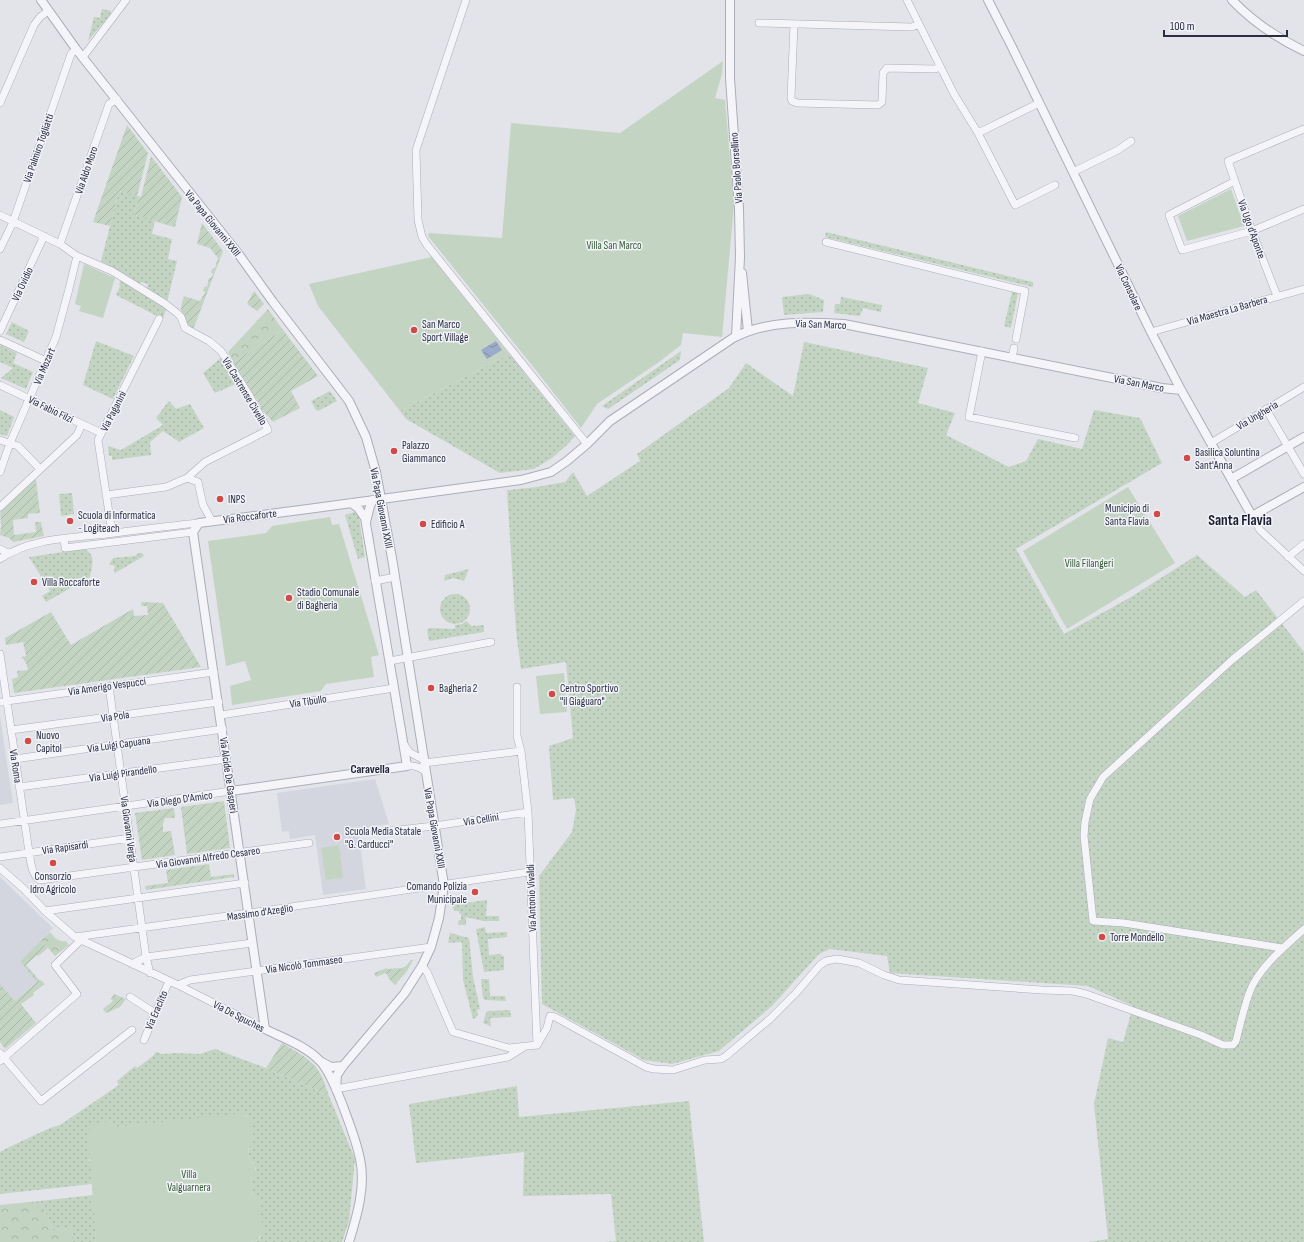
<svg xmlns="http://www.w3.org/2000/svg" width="1304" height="1242" viewBox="0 0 1304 1242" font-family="'Sofia Sans Condensed',sans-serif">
	<defs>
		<pattern id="grass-dots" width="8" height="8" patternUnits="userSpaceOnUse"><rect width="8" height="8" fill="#c4d4c3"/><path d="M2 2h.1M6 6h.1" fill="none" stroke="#a9b6a9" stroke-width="1.8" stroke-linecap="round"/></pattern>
		<pattern id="forest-crowns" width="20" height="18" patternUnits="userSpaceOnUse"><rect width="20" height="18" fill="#c4d4c3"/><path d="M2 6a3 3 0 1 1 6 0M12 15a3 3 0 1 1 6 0" fill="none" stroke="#a9b6a9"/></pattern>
		<pattern id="garden-furrows" width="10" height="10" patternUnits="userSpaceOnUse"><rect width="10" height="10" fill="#c4d4c3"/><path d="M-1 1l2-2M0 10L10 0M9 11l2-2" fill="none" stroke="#a9b6a9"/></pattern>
		<pattern id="water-waves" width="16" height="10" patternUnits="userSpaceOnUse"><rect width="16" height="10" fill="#9dabca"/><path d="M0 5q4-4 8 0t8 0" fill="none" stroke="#808ca6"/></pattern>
	</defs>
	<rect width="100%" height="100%" fill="#e2e4ea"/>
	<path fill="#d4d6df" d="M0 716 13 803 0 805Z
		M375 779 389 824 358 829 366 889 323 895 315 835 290 839 289 831 282 832 277 793Z
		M0 877 53 928 20 961 38 981 15 1001 0 984Z"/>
	<path fill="url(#grass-dots)" d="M102 9 111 11 110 15 88 41 94 17 100 18Z
		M119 191 139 196 134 215 155 220 152 234 172 239 168 259 177 261 167 302 146 290 148 284 141 282 140 286 101 261Z
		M826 232 1033 282V287L825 237Z
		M121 279 140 289 166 309 163 319 116 295 120 286 119 285Z
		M1012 292 1018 293 1011 328 1004 326Z
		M809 294 824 300 823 312 784 315 782 297Z
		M841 297 882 305 881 312 863 308 860 316 834 313 835 304H840Z
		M12 322 29 331 24 342 6 334Z
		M96 341 134 356 113 399 83 385Z
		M804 342 928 368 918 403 955 413 946 435 1009 467 1026 461 1038 439 1082 449 1094 410 1140 418 1162 463 1016 549 1064 634 1131 597 1197 555 1245 597 1256 590 1304 652V1242H1088L1108 1239 1094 1104 1108 1038 1123 1042 1133 1006 1088 986 890 973 887 956 830 949 819 954 772 1006 719 1051 672 1064 644 1060 542 1004 539 876 572 832 576 810 574 798 553 800 549 746 573 738 566 662 521 669 516 631 507 490 537 487 565 482 573 472 587 496 640 461 637 454 729 388 746 363 793 396Z
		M0 345 17 353 13 363 33 372 26 389 1 378 13 368 0 362Z
		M681 351 680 360 608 409 602 406Z
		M509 354 575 436 567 445 552 458 534 469 500 473 406 419 400 411Z
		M222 357 234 377 236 384 215 393 203 373Z
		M330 391 337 401 318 411 316 410 311 401Z
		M169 401 176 409 190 404 204 428 179 442C174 437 168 435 163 431L150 442 151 455 112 460V456H109L108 446 121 450 163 425 156 418Z
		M0 410 14 417 7 436 0 434Z
		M72 493 74 514 61 516 59 494Z
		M355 512 359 518 360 523 365 557 358 559 345 515Z
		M84 549C97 555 92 565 90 577L46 602 42 596 50 591 29 557Z
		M139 553H142L144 556 115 573 114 570 115 567 113 565H109L113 558 135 556Z
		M469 569 464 581 453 578 444 581 445 575Z
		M440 609a15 15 0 1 1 30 0a15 15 0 1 1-30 0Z
		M466 621 472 626 484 625V632L429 641 427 629 431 628 455 629V625L462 624Z
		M487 900 486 916H499V921H483L466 917V925H458L459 920H461V914L459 913V911H455L451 905Z
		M485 927 486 933 507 932V937L488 939 489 955 502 954V956H504V970L484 972 476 929Z
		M450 933 469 938 473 977 480 1009 477 1010 478 1016 473 1019 463 980 462 942 448 943Z
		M481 979H489L490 996H505L506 1001 485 1000 483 998Z
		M510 1010 511 1017 490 1018 491 1026 483 1023 487 1011Z
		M215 1049 266 1068 329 1096 355 1159 349 1221 342 1242H248L259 1240 261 1235 259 1199 253 1196 251 1180 256 1169 253 1163 250 1161 248 1148 252 1144 250 1117 245 1115 116 1127 110 1121 89 1160 91 1165 92 1184 0 1194V1152L5 1149 50 1128 60 1125 119 1085 117 1081 135 1066 137 1068 153 1056 156 1052 162 1054 176 1053 200 1054Z
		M517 1086 519 1117 689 1101 704 1242H605L616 1241 611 1194 523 1196 524 1152 416 1163 409 1104Z
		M93 1195 96 1242H73L72 1229 53 1230 40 1201Z"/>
	<path fill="url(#forest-crowns)" d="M268 309 283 330 233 362 228 352Z
		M50 932C54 937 59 943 66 941L69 945 55 956 41 940Z
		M40 1201 53 1230 72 1229 73 1242H0V1205Z"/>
	<path fill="#c4d4c3" d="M723 61 722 74 715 98 725 100 734 205 722 337 683 333 681 345 659 362 597 404 581 428 535 369 428 236 429 233 502 238 511 123 620 133Z
		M1231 189 1244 226 1187 241 1178 216Z
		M432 257 509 354 400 411 318 306 309 284Z
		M84 264 115 278 103 318 79 311 81 306 75 304Z
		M1128 487 1175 563 1067 629 1023 551Z
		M330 517 332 525 339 524 379 655 371 657 374 677 326 684 321 691 232 705 230 686 251 680 245 661 226 666 208 541 266 533 272 526Z
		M564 673 567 712 540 714 536 676Z
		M339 845 343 878 326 880 321 848Z
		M245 1113 246 1116 251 1117 252 1144 248 1148 250 1161C257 1166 257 1173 251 1180L253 1196 259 1199 263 1232 259 1237V1240L248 1242H96L88 1132 95 1123 110 1121 116 1127Z"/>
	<path fill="url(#garden-furrows)" d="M127 125 148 153 137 196 119 191 110 226 93 222Z
		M151 156 182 197 175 227C161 224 148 218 134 215L139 196 141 197Z
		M202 223 223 251 193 330C179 319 179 312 184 296L200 301 205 293 203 290 205 286 207 287 209 278H211L213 274 211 272 213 268H215L218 258 210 248 197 244Z
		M254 291 264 304 257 311 247 304Z
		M283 330 318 376 291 391 300 408 273 422 261 409 260 405 233 362Z
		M33 480H36L40 513 28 514V518L13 520 14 535 36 532 35 522H41L44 536 13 542 9 538 0 535 1 527 0 508Z
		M141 602 163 603 201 667 14 693 12 679 18 677 17 671 28 670 26 663 22 657 26 656 23 642 6 645 5 638 51 612 71 645 133 609 134 616 148 615 147 606H142Z
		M224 801 230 848 187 854 181 807Z
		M174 808 175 818H165L163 824V832L171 831 175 855 142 860 135 813Z
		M209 864 211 877 234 874V877L146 890 145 886 168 883 166 870Z
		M41 940 48 948 38 956 37 955 26 965 40 981 41 980 45 984 33 993 34 995 21 1004 36 1023 5 1049 0 1042V984L15 1001 37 982 20 961Z
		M411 960H413L407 971 395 985 390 980 386 973 376 977 374 973 387 968 388 969 400 968V969L406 966Z
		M114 994 126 999 120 1007 106 1013 103 1009 113 1001 111 999Z
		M282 1043C310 1060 319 1062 329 1096L266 1068Z"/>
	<path fill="url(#water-waves)" d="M496 341 502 350 487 359 481 350Z"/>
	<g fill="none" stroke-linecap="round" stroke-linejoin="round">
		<g stroke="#abadb8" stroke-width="8">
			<path id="minor" d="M466 0 416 150 418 220 422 237 427 245 587 444
				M907 0 954 94 978 133 1015 205 1055 185
				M759 23 912 27 919 24
				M794 24 791 98 792 101 797 103 878 105 882 102 883 73 887 68 935 69 940 67
				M83 57 126 0
				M0 103 34 25 40 17 48 11
				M978 133 1039 103
				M1073 172 1118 150 1131 141
				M1235 181 1169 215 1182 250 1252 231 1304 209
				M0 215 60 244 77 256 112 271 164 303 177 313 181 317 185 328 209 341 221 351 249 395 268 430 205 462 187 478 166 487 106 495
				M826 242 1025 291 1016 339
				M60 244 109 104 117 99
				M0 249 13 222 71 54 76 49
				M1277 296 1252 231 1228 161 1304 129
				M0 331 44 236
				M1151 332 1304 289
				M0 340 46 361
				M982 351 969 417 1075 438
				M1012 358 1014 348
				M0 385 101 433
				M1266 409 1304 474
				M0 440 18 446 40 469
				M1211 443 1304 387
				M0 472 10 443 56 337 69 289 77 256
				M187 478 198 482 203 505 212 521
				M0 507 77 435 82 424
				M1252 516 1260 530 1304 571
				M112 533 98 440 159 319
				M64 538 65 548 193 532
				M0 549 8 553
				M1288 557 1304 544
				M0 559C30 538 72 538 107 534 138 530 168 526 199 523
				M375 581 395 577
				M0 654 29 852C31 862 31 874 40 880L309 843
				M390 661 491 642
				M109 686 146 957 150 973
				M517 687V736L521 751 528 812 537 1045
				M0 702 214 672
				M221 715 394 688
				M11 730 219 702
				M404 744 409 752 424 760
				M15 759 223 729
				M424 763 521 751
				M407 766C414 765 420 767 426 772
				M19 787 227 759
				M0 824 231 791
				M390 831 434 826 528 812
				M0 857 130 838
				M0 868 24 889 45 911 75 937 178 985 265 1029
				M45 911 245 883
				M75 937 249 913 529 872
				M1282 948 1124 923 1093 921 1084 836 1085 822 1090 799 1103 777 1232 660 1304 601
				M132 964 146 957 252 943
				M422 966 427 972 453 1032 509 1048 537 1045
				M178 985 190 980 431 947
				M130 997 155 1013
				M144 1040 169 981
				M537 1045 547 1028 550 1016 555 1017 646 1067 654 1069 673 1070 705 1060 721 1059 726 1056 770 1019 796 993 820 965 826 961 837 959 859 963 884 975 899 980 1042 990 1073 991 1086 994 1201 1035 1223 1045H1233L1236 1041C1240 1025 1244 1007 1250 991 1258 969 1286 945 1304 929
				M0 1053 41 1101 132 1030
				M0 1061 77 994 55 965 81 940
				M336 1089 508 1057 524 1047"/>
		</g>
		<g stroke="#abadb8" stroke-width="10">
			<path id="tertiary" d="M41 0 76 49 237 252 273 302 349 401 366 437 376 472 392 558 444 885 439 918 431 947 422 966 404 994 343 1066 337 1075 336 1089
				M730 0V78L739 209 740 257 736 336
				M988 0 1012 47 1151 332 1181 390 1252 516 1304 487
				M1232 0C1253 22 1277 38 1304 51
				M742 273 748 331
				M1231 479 1304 437
				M366 522 370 506 373 500
				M231 791 407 766 394 688 365 518 358 508 351 503
				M322 1062 331 1067 343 1066
				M349 1242C357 1216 366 1186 360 1159 356 1139 348 1120 341 1101 336 1089 329 1070 320 1061 306 1046 283 1038 265 1029L193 532 199 523 308 509 521 480 551 472 567 461 587 444 610 421 733 338C767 320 806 322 844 324L1162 388 1181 390"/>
		</g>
		<use href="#minor" stroke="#f5f5f9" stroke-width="7"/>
		<use href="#tertiary" stroke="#f5f5f9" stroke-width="8"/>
	</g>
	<g fill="#d04b47" stroke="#f2f3f8" stroke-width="1.5">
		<circle cx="414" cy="330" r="4"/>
		<circle cx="394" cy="451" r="4"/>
		<circle cx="1187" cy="458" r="4"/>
		<circle cx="220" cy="499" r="4"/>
		<circle cx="1157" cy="514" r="4"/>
		<circle cx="70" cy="521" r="4"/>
		<circle cx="423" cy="524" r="4"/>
		<circle cx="34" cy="582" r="4"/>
		<circle cx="289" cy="598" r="4"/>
		<circle cx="431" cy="688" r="4"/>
		<circle cx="552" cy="694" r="4"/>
		<circle cx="28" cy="741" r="4"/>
		<circle cx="337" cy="837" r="4"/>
		<circle cx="53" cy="863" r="4"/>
		<circle cx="475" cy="892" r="4"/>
		<circle cx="1102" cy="937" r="4"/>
	</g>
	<g text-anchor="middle" stroke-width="3" stroke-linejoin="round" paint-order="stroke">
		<g font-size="11" fill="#2a2e43" stroke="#f2f3f8">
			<text transform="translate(38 148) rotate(-71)" y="4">Via Palmiro Togliatti</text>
			<text transform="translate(736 168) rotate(-94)" y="4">Via Paolo Borsellino</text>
			<text transform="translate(86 170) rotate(-71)" y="4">Via Aldo Moro</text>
			<text transform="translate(213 223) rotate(51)" y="4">Via Papa Giovanni XXIII</text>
			<text transform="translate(1252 229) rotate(70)" y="4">Via Ugo d'Aponte</text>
			<text transform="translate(22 284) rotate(-65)" y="4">Via Ovidio</text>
			<text transform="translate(1129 287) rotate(65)" y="4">Via Consolare</text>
			<text transform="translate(1227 310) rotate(-16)" y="4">Via Maestra La Barbera</text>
			<text transform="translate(821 324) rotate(2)" y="4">Via San Marco</text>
			<text transform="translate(44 366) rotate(-67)" y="4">Via Mozart</text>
			<text transform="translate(1139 383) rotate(11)" y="4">Via San Marco</text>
			<text transform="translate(245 391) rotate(59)" y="4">Via Castrense Civello</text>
			<text transform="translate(51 409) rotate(26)" y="4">Via Fabio Filzi</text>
			<text transform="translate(113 411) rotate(-63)" y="4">Via Paganini</text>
			<text transform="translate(1257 415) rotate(-31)" y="4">Via Ungheria</text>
			<text transform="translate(382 508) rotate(79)" y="4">Via Papa Giovanni XXIII</text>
			<text transform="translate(250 516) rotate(-7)" y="4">Via Roccaforte</text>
			<text transform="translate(107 686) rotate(-8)" y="4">Via Amerigo Vespucci</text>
			<text transform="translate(308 701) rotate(-9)" y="4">Via Tibullo</text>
			<text transform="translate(115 716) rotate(-8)" y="4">Via Pola</text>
			<text transform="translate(119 744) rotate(-8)" y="4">Via Luigi Capuana</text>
			<text transform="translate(16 766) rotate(81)" y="4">Via Roma</text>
			<text transform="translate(123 773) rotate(-8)" y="4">Via Luigi Pirandello</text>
			<text transform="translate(229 775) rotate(82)" y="4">Via Alcide De Gasperi</text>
			<text transform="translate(180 799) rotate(-8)" y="4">Via Diego D'Amico</text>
			<text transform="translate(481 819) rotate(-9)" y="4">Via Cellini</text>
			<text transform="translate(435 828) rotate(80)" y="4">Via Papa Giovanni XXIII</text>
			<text transform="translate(129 829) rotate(82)" y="4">Via Giovanni Verga</text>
			<text transform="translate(65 847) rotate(-8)" y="4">Via Rapisardi</text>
			<text transform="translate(208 857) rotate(-8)" y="4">Via Giovanni Alfredo Cesareo</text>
			<text transform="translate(531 898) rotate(-92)" y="4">Via Antonio Vivaldi</text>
			<text transform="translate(260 912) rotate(-8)" y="4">Massimo d'Azeglio</text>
			<text transform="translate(304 964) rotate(-8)" y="4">Via Nicolò Tommaseo</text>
			<text transform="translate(156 1010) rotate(-67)" y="4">Via Eraclito</text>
			<text transform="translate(239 1016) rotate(27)" y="4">Via De Spuches</text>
		</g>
		<g font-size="11" fill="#375e37" stroke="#f2f3f8">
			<text x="614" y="249">Villa San Marco</text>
			<text x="1089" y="567">Villa Filangeri</text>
			<text x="189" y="1178">Villa<tspan x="189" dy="13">Valguarnera</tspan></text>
		</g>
		<g font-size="11" fill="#2a2e43" stroke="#f2f3f8" text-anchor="start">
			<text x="422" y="328">San Marco<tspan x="422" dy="13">Sport Village</tspan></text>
			<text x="402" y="449">Palazzo<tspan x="402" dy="13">Giammanco</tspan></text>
			<text x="1195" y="456">Basilica Soluntina<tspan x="1195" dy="13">Sant'Anna</tspan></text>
			<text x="228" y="503">INPS</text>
			<text x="1149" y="512" text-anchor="end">Municipio di<tspan x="1149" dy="13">Santa Flavia</tspan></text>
			<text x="78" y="519">Scuola di Informatica<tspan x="78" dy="13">- Logiteach</tspan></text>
			<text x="431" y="528">Edificio A</text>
			<text x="42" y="586">Villa Roccaforte</text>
			<text x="297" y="596">Stadio Comunale<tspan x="297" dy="13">di Bagheria</tspan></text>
			<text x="439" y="692">Bagheria 2</text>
			<text x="560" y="692">Centro Sportivo<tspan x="560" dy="13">"il Giaguaro"</tspan></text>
			<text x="36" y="739">Nuovo<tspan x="36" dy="13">Capitol</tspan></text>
			<text x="345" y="835">Scuola Media Statale<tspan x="345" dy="13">"G. Carducci"</tspan></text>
			<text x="53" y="880" text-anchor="middle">Consorzio<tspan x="53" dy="13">Idro Agricolo</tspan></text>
			<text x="467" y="890" text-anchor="end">Comando Polizia<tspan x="467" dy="13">Municipale</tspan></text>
			<text x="1110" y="941">Torre Mondello</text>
		</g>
		<g font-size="12" font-weight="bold" fill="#1c1f33" stroke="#f2f3f8">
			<text x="370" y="773">Caravella</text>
		</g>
		<g font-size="15" font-weight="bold" fill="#1c1f33" stroke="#f2f3f8">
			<text x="1240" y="525">Santa Flavia</text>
		</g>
	</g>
	<path d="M1164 30v6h123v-6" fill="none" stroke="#2a2e43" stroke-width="2"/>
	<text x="1170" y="30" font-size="12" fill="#2a2e43" stroke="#f2f3f8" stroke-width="3" paint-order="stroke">100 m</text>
</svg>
